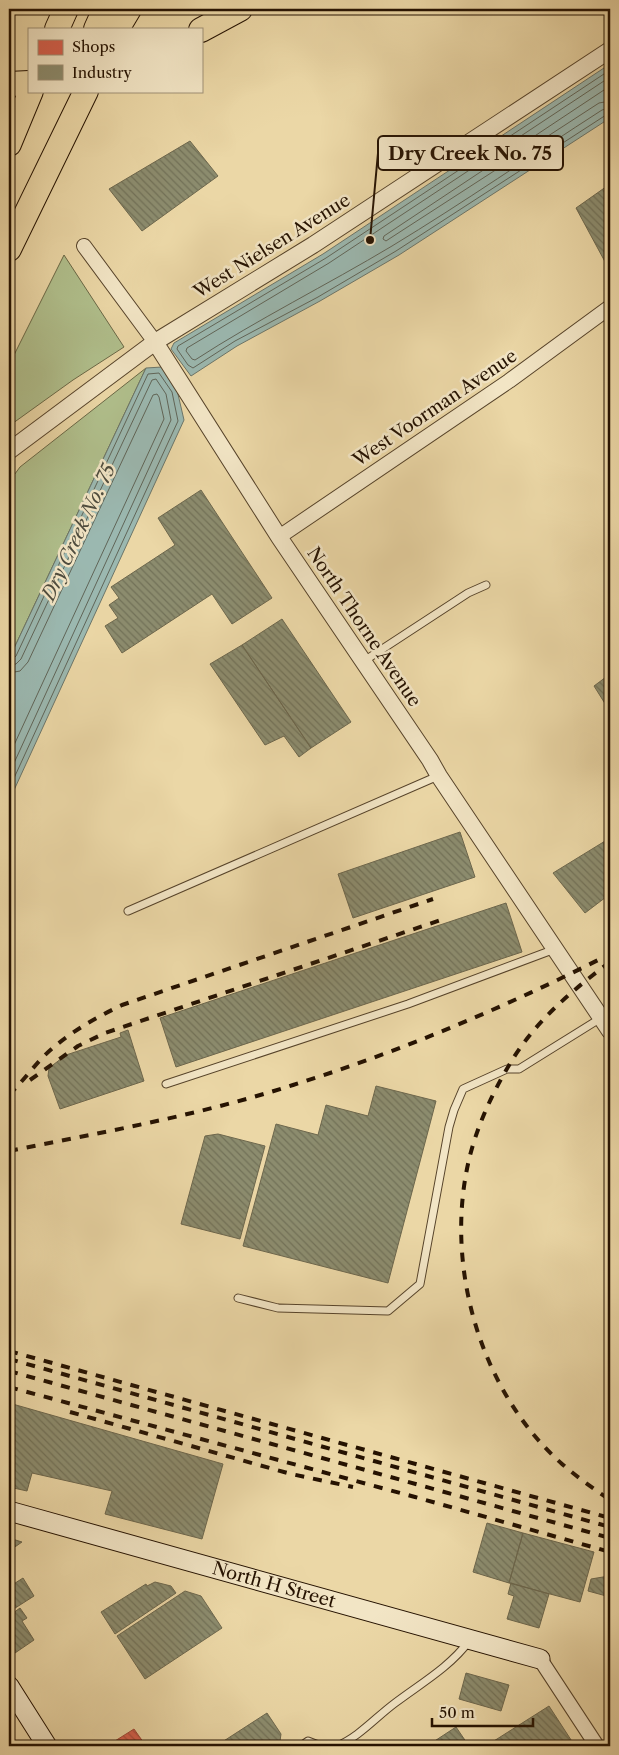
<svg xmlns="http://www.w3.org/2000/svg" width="619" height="1755" viewBox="0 0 619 1755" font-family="'Libre Caslon Text',serif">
	<defs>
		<pattern id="shops-back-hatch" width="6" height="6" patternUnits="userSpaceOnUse" patternTransform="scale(1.25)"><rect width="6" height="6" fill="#d6604d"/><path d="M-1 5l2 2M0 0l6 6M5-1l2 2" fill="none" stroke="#ad4e3e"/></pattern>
		<pattern id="industry-back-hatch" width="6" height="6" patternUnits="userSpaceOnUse" patternTransform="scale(1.25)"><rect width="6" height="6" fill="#8c8c6e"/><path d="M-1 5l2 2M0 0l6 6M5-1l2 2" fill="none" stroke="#727158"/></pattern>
	</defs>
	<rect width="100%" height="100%" fill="#ebd7a6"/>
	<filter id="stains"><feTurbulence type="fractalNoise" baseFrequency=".004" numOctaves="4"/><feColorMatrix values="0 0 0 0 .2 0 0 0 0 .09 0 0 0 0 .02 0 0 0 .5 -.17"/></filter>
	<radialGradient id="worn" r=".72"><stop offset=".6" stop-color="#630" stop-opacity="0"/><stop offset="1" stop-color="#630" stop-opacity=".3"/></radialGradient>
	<path fill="#b0bf8c" stroke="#6a6846" d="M64 255 124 347 73 380 9 426V365Z
		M146 368 9 659V482L20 467Z"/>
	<path fill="#9bb8b0" stroke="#6c766a" d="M610 64V118L399 255 320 301 237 346 191 376 171 349 174 343 323 254Z
		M162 367 177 390 184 420 9 801V659L146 368Z"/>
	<path fill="url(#shops-back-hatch)" stroke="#a14936" d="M134 1729 146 1746H107Z"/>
	<path fill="url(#industry-back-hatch)" stroke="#6d674d" d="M190 141 218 176 142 231 109 189Z
		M610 184V271L576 208Z
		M201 490 272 598 232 624 212 594 122 653 105 626 118 618 109 605 119 598 111 587 175 545 158 518Z
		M282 619 351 722 311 748 242 645Z
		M242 645 311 748 299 757 284 736 265 745 210 664Z
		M610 674V709L609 710 594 686Z
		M460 832 475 877 353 918 338 874Z
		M610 838V894L585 913 553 873Z
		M506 903 522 952 176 1067 160 1018Z
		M128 1030 144 1081 60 1109 48 1076 49 1068 66 1055 121 1037 120 1033Z
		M376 1086 436 1101 388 1283 243 1246 276 1124 318 1135 326 1105 368 1116Z
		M218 1134 265 1146 240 1239 181 1224 205 1136Z
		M9 1403 223 1464 202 1539 105 1514 112 1491 32 1473 27 1491 9 1487Z
		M487 1523 523 1533 509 1583 473 1572Z
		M523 1533 594 1552 580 1602 509 1583Z
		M9 1538 22 1542 9 1551Z
		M609 1576 610 1597 588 1591 591 1579Z
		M23 1578 34 1596 9 1612V1587Z
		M155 1582 171 1586 176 1593 115 1634 101 1612 146 1584 147 1586Z
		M511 1583 549 1594 539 1628 507 1619 514 1596 508 1594Z
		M185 1591 201 1596 222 1628 145 1679 117 1636Z
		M20 1608 27 1618 22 1621 34 1640 15 1653 9 1644V1616Z
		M466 1673 509 1685 501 1711 459 1699Z
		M549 1706 575 1746H486Z
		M267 1713 281 1734 280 1741 271 1746H216Z
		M456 1727 469 1746H427Z"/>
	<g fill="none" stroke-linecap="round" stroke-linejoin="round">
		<path stroke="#606558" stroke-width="1" d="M610 70 326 258 178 346 177 349 188 365 193 368 235 341 318 297 396 251 606 115 610 114
			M610 77 329 263 187 348 186 351 192 359 195 360C258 319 327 285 392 246 463 203 532 155 602 110L610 108
			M610 86 384 236 383 239 386 241 389 239 599 103 610 101
			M9 659H13L16 656 148 374 159 373 172 392 178 421 9 789
			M9 666 16 664 21 659 152 380 156 379 166 394 171 420 9 774
			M9 673 20 671 28 662 153 395 157 394 159 397 164 419 9 756"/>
		<g stroke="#56432a" stroke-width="9">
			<path id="service" d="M364 661 468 593 486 585
				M128 911 438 776
				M166 1084 408 1004 555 949
				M238 1298 278 1308 388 1311 420 1284 449 1127 454 1110 463 1089 507 1069H519L601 1018
				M301 1746 308 1741 321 1746
				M337 1746C359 1737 376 1717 395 1703 420 1684 450 1667 469 1641"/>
		</g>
		<g stroke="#56432a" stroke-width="16">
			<path id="minor" d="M84 246 155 342
				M279 537 509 381 610 307
				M540 1659 597 1746"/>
		</g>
		<g stroke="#56432a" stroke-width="18">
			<path id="tertiary" d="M155 342 279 537 430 760 439 776 610 1031
				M9 451 155 342 313 245 610 50"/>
		</g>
		<g stroke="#251201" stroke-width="21">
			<g id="secondary">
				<path id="s1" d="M9 1511 540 1659"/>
				<path d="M9 1686 47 1746"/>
			</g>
		</g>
		<g stroke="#251201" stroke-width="26">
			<path id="motorway" d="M57 29 66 9
				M96 29 105 9
				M117 29 129 9
				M201 30 240 9
				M9 84 29 83
				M9 144 31 91
				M9 249 86 91"/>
		</g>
		<use href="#service" stroke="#f2e5c5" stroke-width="7"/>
		<use href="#minor" stroke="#f2e5c5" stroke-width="14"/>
		<use href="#tertiary" stroke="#f2e5c5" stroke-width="16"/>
		<use href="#secondary" stroke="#f2e5c5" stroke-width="19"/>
		<use href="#motorway" stroke="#ebd7a6" stroke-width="24"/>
		<path stroke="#251201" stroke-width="4" stroke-dasharray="9 9" stroke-linecap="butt" d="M610 962C574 989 539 1018 514 1057 494 1089 476 1127 468 1164 445 1269 481 1392 562 1464 577 1477 594 1489 610 1500
			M30 1080 78 1046 105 1033 441 920
			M9 1095C21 1083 31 1070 42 1058 65 1035 93 1019 122 1005L433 899
			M9 1151C104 1132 200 1115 293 1085 402 1051 508 1006 610 954
			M9 1351 610 1518
			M9 1359 610 1527
			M9 1371 610 1538
			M9 1387 415 1497 610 1552
			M70 1412 291 1474 353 1487"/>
	</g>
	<g text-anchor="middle" stroke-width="5" stroke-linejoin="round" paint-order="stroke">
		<g font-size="18" fill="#251201" stroke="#f2e5c5">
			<text transform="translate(272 246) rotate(-32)" y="6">West Nielsen Avenue</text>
			<text transform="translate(435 408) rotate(-34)" y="6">West Voorman Avenue</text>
			<text transform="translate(364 627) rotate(56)" y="6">North Thorne Avenue</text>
			<text dy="6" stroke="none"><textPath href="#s1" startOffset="275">North H Street</textPath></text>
		</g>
		<g font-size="19" font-style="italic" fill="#4e4c3e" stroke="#f2e5c5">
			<text transform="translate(78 532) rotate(-65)" y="7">Dry Creek No. 75</text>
		</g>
	</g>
	<path fill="none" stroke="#251201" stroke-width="2" d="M370 240L378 153"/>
	<circle fill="#251201" stroke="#f2e5c5" stroke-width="2" cx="370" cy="240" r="5"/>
	<rect fill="#f2e5c5" stroke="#251201" stroke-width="2" x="378" y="136" width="185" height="34" rx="5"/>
	<g font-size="19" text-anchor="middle" font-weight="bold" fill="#251201">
		<text x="470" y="160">Dry Creek No. 75</text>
	</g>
	<rect width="619" height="1755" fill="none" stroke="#ebd7a6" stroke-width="30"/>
	<rect x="10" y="10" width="599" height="1735" fill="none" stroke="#251201" stroke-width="2.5"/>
	<rect x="15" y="15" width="589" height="1725" fill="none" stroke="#251201"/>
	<rect x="28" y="28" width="175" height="65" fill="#f2e5c5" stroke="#a09177"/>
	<rect x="38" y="40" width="25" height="15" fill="#d6604d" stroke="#a09177"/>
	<text x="72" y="52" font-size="15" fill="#251201">Shops</text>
	<rect x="38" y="65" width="25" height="15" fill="#8c8c6e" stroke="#a09177"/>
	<text x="72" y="78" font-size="15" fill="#251201">Industry</text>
	<path d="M432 1718v8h101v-8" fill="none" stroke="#251201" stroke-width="2.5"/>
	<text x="439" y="1718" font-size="15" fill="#251201" stroke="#f2e5c5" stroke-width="4" paint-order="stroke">50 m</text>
	<rect width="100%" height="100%" filter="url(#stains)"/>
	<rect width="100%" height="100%" fill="url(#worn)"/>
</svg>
